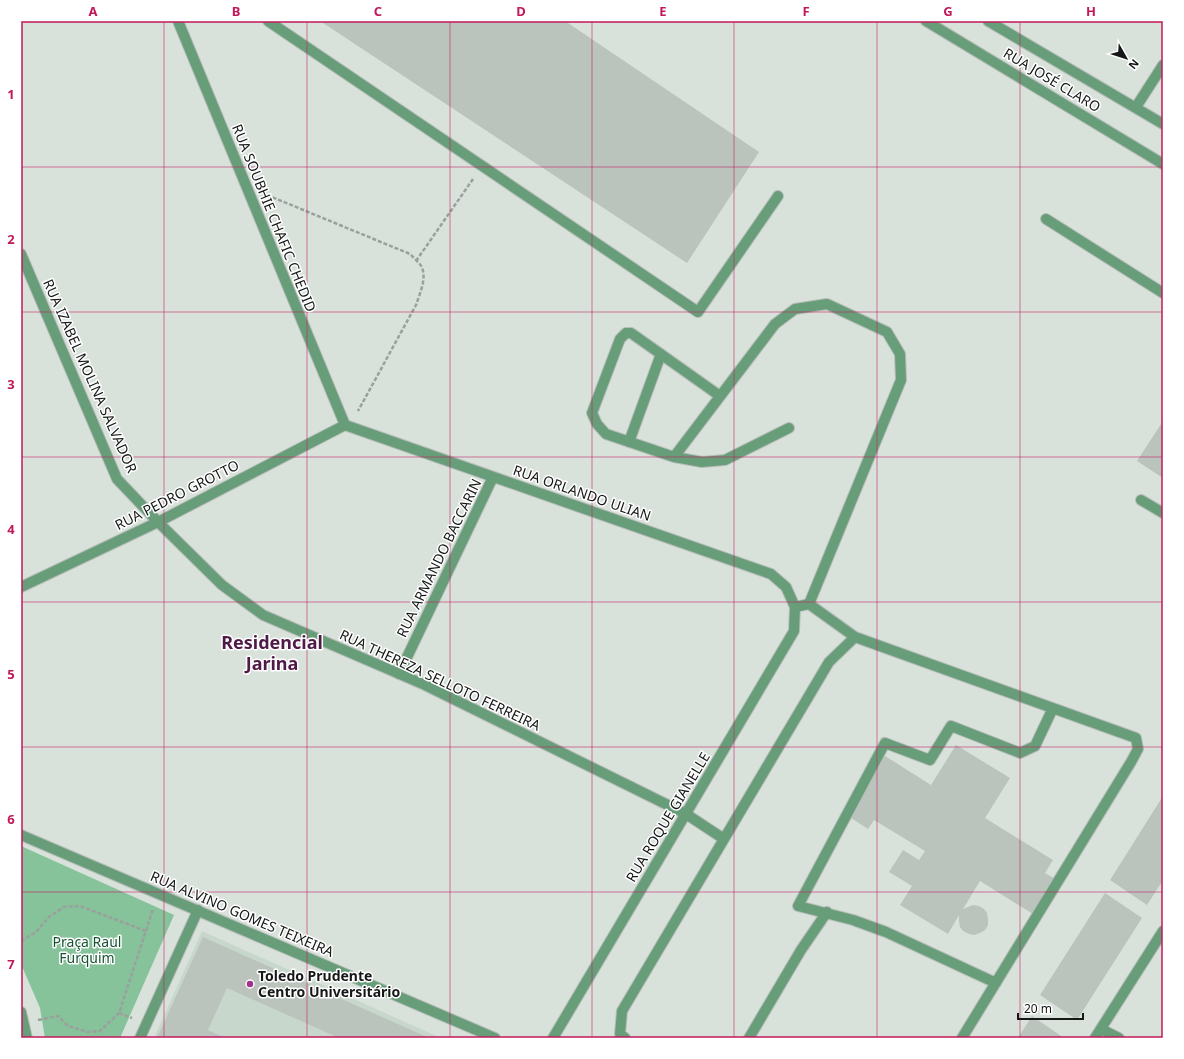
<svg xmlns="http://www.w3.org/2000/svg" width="1184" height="1059" viewBox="0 0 1184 1059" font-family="'Noto Sans',sans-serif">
	<rect width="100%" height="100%" fill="#d9e1db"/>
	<path fill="#c8d7cc" d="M202 931 441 1038H154Z"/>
	<path fill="#86c29a" d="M21 846 174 915 120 1038H45L40 1008 21 964Z"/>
	<path fill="#bbc3bd" d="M320 21H565L759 152 687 263Z
		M1163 421V478L1137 461Z
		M956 745 1010 778 985 818 1053 860 1045 873 1055 879 1033 914 980 881 963 909 973 905 979 906 984 909 987 913 988 919V925L985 930 980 933 974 935 969 934 963 931 960 927 959 921V915L948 934 900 905 912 886 889 872 903 850 919 860 925 851 874 820 868 829 848 816 885 756 931 785Z
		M1163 796V880L1147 905 1110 880Z
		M1105 893 1142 918 1077 1020 1040 995Z
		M203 937 429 1038H339L227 988 208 1030 225 1038H157Z
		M1032 1016 1064 1038H1018Z"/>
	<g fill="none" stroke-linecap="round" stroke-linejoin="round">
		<g stroke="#b6bdb8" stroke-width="12">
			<path id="service" d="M268 21 698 312 778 196
				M720 396 631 333H626L620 339 592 413 597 424 606 434 674 457 702 462 725 460 789 428
				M629 442 661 354
				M674 457 775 324 795 309 827 304 887 332 900 354 901 380 809 604
				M795 607 809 604 855 637
				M686 814 724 839
				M996 983 886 932 853 920 798 906 885 743 930 760 951 726 1020 753 1035 746 1053 708
				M140 1038 198 910
				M625 1038 620 1034 622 1011 829 662 855 637 1136 738 1138 749 1131 762 962 1038
				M749 1038 801 950 827 912"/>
		</g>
		<g stroke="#b6bdb8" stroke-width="12">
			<path id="minor" d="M178 21 345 425
				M1136 107 1163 65
				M1046 219 1163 293
				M21 254 117 479 158 522 222 585 263 615 425 685 686 814
				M345 425 771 574 786 587 795 607 794 631 553 1038
				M1141 500 1163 513
				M21 587 158 522 345 425
				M399 674 493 477
				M1101 1029 1119 1038
				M1095 1038 1163 931"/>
		</g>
		<g stroke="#b6bdb8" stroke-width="12">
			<path id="tertiary" d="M926 21 1163 164
				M988 21 1163 124
				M21 835 495 1038
				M21 1012 27 1038"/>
		</g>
		<path stroke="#9aa09c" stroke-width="2.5" stroke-dasharray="4 2" stroke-linecap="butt" d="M267 195 410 254C413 257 416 260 419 263 429 274 420 293 416 305L358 411
			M416 261 473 179
			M21 941 36 932 49 917 64 907 80 906 146 931
			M119 1013 132 1018
			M38 1020 58 1016 68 1026 88 1032 100 1031 119 1013 153 909"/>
		<use href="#service" stroke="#689d7a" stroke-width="10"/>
		<use href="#minor" stroke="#689d7a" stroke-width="10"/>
		<use href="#tertiary" stroke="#689d7a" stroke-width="10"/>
	</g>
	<path fill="none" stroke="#c2185b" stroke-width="1" stroke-opacity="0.55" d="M164 21V1038M307 21V1038M450 21V1038M592 21V1038M734 21V1038M877 21V1038M1020 21V1038M21 167H1163M21 312H1163M21 457H1163M21 602H1163M21 747H1163M21 892H1163"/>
	<circle fill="#a1318f" stroke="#fff" stroke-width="1.5" cx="250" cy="984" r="4"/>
	<g text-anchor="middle" stroke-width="3" stroke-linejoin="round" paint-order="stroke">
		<g font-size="14" fill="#151816" stroke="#fff">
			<text transform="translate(1052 80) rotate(31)" y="5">RUA JOSÉ CLARO</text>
			<text transform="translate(274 218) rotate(68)" y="5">RUA SOUBHIE CHAFIC CHEDID</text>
			<text transform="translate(90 376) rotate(66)" y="5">RUA IZABEL MOLINA SALVADOR</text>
			<text transform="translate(582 493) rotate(19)" y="5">RUA ORLANDO ULIAN</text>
			<text transform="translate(177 495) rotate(-27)" y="5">RUA PEDRO GROTTO</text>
			<text transform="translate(439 558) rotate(-64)" y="5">RUA ARMANDO BACCARIN</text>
			<text transform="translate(440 680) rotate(25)" y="5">RUA THEREZA SELLOTO FERREIRA</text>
			<text transform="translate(668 817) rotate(-59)" y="5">RUA ROQUE GIANELLE</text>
			<text transform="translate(242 914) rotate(23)" y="5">RUA ALVINO GOMES TEIXEIRA</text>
		</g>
		<g font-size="14" fill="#185433" stroke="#fff">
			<text x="87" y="947">Praça Raul<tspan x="87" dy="16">Furquim</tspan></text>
		</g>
		<g font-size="14" font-weight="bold" fill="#151816" stroke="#fff" text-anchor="start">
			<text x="258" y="981">Toledo Prudente<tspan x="258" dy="16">Centro Universitário</tspan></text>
		</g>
		<g font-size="18" font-weight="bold" fill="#501a47" stroke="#fff">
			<text x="272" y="649">Residencial<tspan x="272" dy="21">Jarina</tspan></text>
		</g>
	</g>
	<rect width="1184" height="1059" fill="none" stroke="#ffffff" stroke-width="44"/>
	<g transform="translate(1126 58) rotate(129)" stroke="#ffffff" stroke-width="3" paint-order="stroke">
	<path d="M0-3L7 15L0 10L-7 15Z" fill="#151816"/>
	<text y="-6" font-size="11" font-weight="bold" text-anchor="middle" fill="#151816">N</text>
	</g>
	<path d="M1018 1013v6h65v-6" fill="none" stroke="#151816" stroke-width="2"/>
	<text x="1024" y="1013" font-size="12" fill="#151816" stroke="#ffffff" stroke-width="3" paint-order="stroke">20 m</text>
	<rect x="22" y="22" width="1140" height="1015" fill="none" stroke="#c2185b" stroke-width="1.5"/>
	<g font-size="13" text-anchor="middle" font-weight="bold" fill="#c2185b">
		<text x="93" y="16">A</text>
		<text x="236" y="16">B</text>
		<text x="378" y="16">C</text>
		<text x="521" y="16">D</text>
		<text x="663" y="16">E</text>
		<text x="806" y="16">F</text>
		<text x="948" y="16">G</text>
		<text x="1091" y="16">H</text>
		<text x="11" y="99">1</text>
		<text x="11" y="244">2</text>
		<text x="11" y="389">3</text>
		<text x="11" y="534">4</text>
		<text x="11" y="679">5</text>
		<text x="11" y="824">6</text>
		<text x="11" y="969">7</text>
	</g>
</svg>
